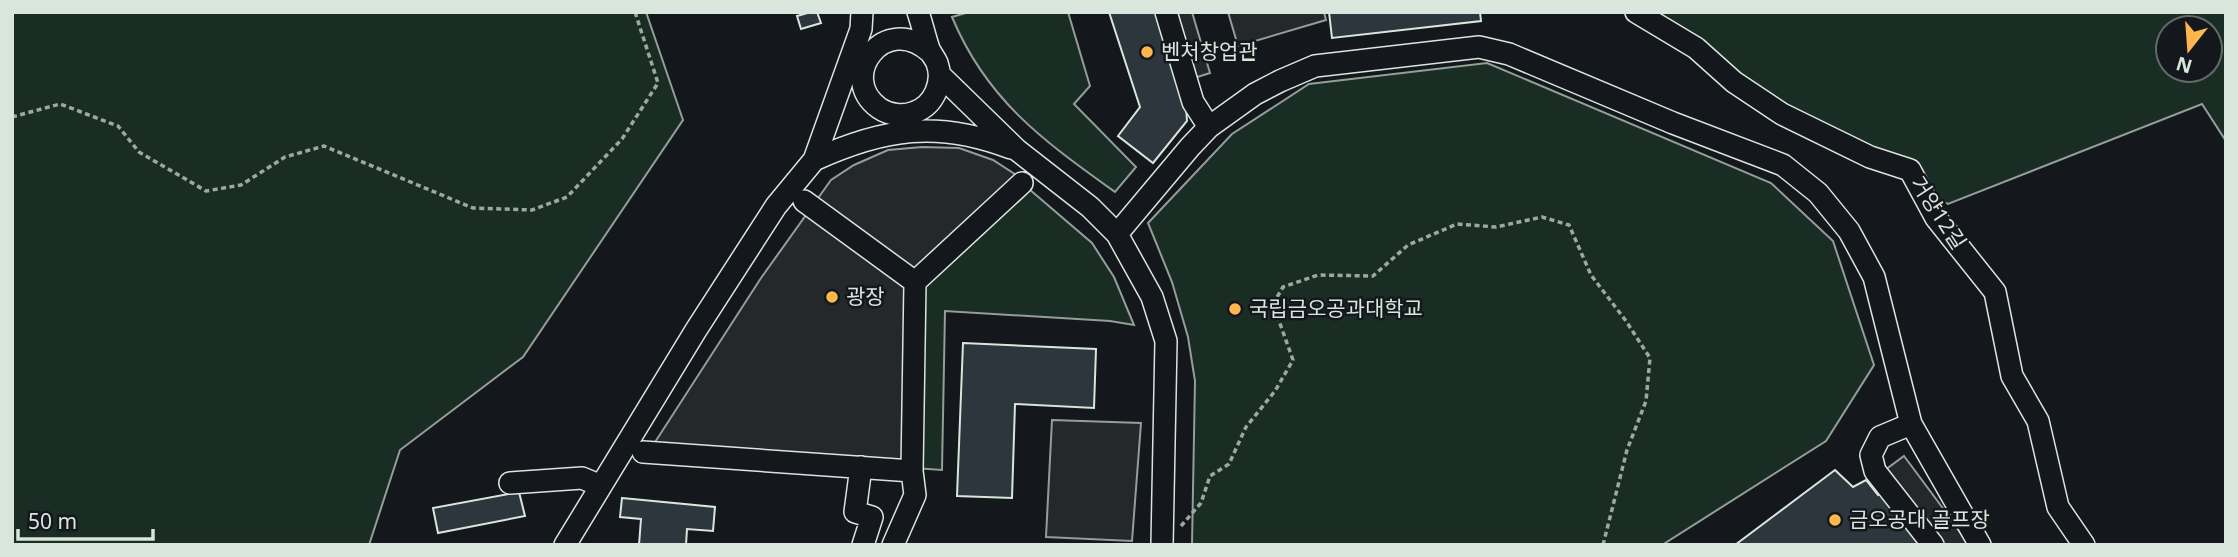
<svg xmlns="http://www.w3.org/2000/svg" width="2238" height="557" viewBox="0 0 2238 557" font-family="'Noto Sans','Noto Sans KR',sans-serif">
	<rect width="100%" height="100%" fill="#14181c"/>
	<path fill="#1a2d24" stroke="#939e99" stroke-width="2" fill-rule="evenodd" d="M12 12H646L683 120 523 357 400 450 369 545H12Z
		M969 12H1068L1090 86 1074 104 1136 167 1115 192C1044 141 987 101 952 17Z
		M1631 12H2226V141L2202 104 1948 204ZM2168 28H2210V70H2168Z
		M1487 63 1771 183 1833 241 1874 365 1826 441 1662 545H1192L1195 381 1188 337 1172 282 1148 223 1232 134 1309 84Z
		M1029 189 1092 243 1114 277 1134 325 1110 321 945 311 942 470 914 468 921 283Z"/>
	<path fill="#24282b" stroke="#939e99" stroke-width="2" d="M1170 12H1192L1210 73 1191 79Z
		M1228 12H1324L1326 20 1238 46Z
		M922 147 959 148 993 160 1021 178 915 280 909 468 648 453 761 278 831 180 854 165 888 150Z
		M1052 420 1141 423 1132 541 1046 537Z
		M1904 456 1942 507 1969 545H1921L1873 479Z"/>
	<path fill="#2c363c" stroke="#d8e6dc" stroke-width="2" d="M811 12H817L821 23 801 29 797 16Z
		M1109 12H1158L1185 92 1187 121 1153 163 1118 136 1140 107Z
		M1329 12H1480L1481 21 1332 38Z
		M963 343 1096 349 1094 408 1015 404 1012 498 957 496Z
		M1835 470 1853 487 1866 480 1878 495 1882 493 1921 545H1735Z
		M519 492 525 516 438 533 433 508Z
		M622 498 715 507 713 531 687 529 686 545H639L641 519 620 517Z"/>
	<g fill="none" stroke-linecap="round" stroke-linejoin="round">
		<g stroke="#d8e6dc" stroke-width="24">
			<path id="minor" d="M918 12C922 24 925 37 929 49 931 54 935 58 937 63 944 82 934 105 915 112 903 117 889 115 879 108 836 77 885 11 930 52
				M1166 12 1193 102 1209 127
				M1636 12 1696 48 1734 82 1782 114 1870 157 1910 170 1936 218 1995 292 2012 376 2038 421 2058 507 2084 545
				M940 75 1017 150 1090 207 1117 234 1152 297 1166 341 1162 545
				M814 160C884 128 938 120 1011 148
				M804 201 915 282
				M1117 234 1190 147 1209 127 1255 94 1280 81 1315 66 1479 47 1509 54 1673 123 1783 165 1818 193 1849 231 1874 277 1911 424 1980 545
				M1911 424 1880 437 1871 455 1875 471 1933 545
				M643 452 912 471
				M861 467 855 512 872 517 863 545
				M510 483 582 478 601 486
				M565 545 696 330 776 206 814 160 861 29 862 12
				M893 545 915 495 912 471 915 282 1022 183"/>
		</g>
		<path stroke="#9da8a2" stroke-width="3.5" stroke-dasharray="5 3.5" stroke-linecap="butt" d="M12 117 60 104 118 126 139 152 206 191 241 185 285 157 324 146 473 208 532 210 567 197 622 139 658 83 635 12
			M1181 526 1201 503 1210 476 1229 464 1246 427 1275 391 1293 360 1273 304 1283 287 1318 275 1373 276 1408 245 1457 224 1496 227 1542 217 1569 225 1591 275 1626 321 1650 358 1646 401 1627 450 1603 545"/>
		<use href="#minor" stroke="#14181c" stroke-width="21"/>
	</g>
	<g fill="#ffb74d" stroke="#14181c" stroke-width="2.5">
		<circle cx="1147" cy="52" r="7"/>
		<circle cx="832" cy="297" r="7"/>
		<circle cx="1235" cy="309" r="7"/>
		<circle cx="1835" cy="520" r="7"/>
	</g>
	<g text-anchor="middle" stroke-width="5" stroke-linejoin="round" paint-order="stroke">
		<g font-size="21" fill="#d8e6dc" stroke="#14181c" text-anchor="start">
			<text x="1161" y="59">벤처창업관</text>
			<text x="846" y="304">광장</text>
			<text x="1249" y="316">국립금오공과대학교</text>
			<text x="1849" y="527">금오공대 골프장</text>
		</g>
		<g font-size="21" fill="#d8e6dc" stroke="#14181c">
			<text transform="translate(1938 213) rotate(57)" y="7">거양12길</text>
		</g>
	</g>
	<rect width="2238" height="557" fill="none" stroke="#d8e6dc" stroke-width="28"/>
	<g transform="translate(2189 49) rotate(197)"><circle r="33" fill="#14181c" stroke="#626a69" stroke-width="2"/>
	<path d="M0-5L12 26L0 18L-12 26Z" fill="#ffb74d"/>
	<text y="-10" font-size="19" font-weight="bold" text-anchor="middle" fill="#d8e6dc">N</text>
	</g>
	<path d="M18 529v10h135v-10" fill="none" stroke="#d8e6dc" stroke-width="3.5"/>
	<text x="28" y="529" font-size="21" fill="#d8e6dc" stroke="#14181c" stroke-width="5" paint-order="stroke">50 m</text>
</svg>
